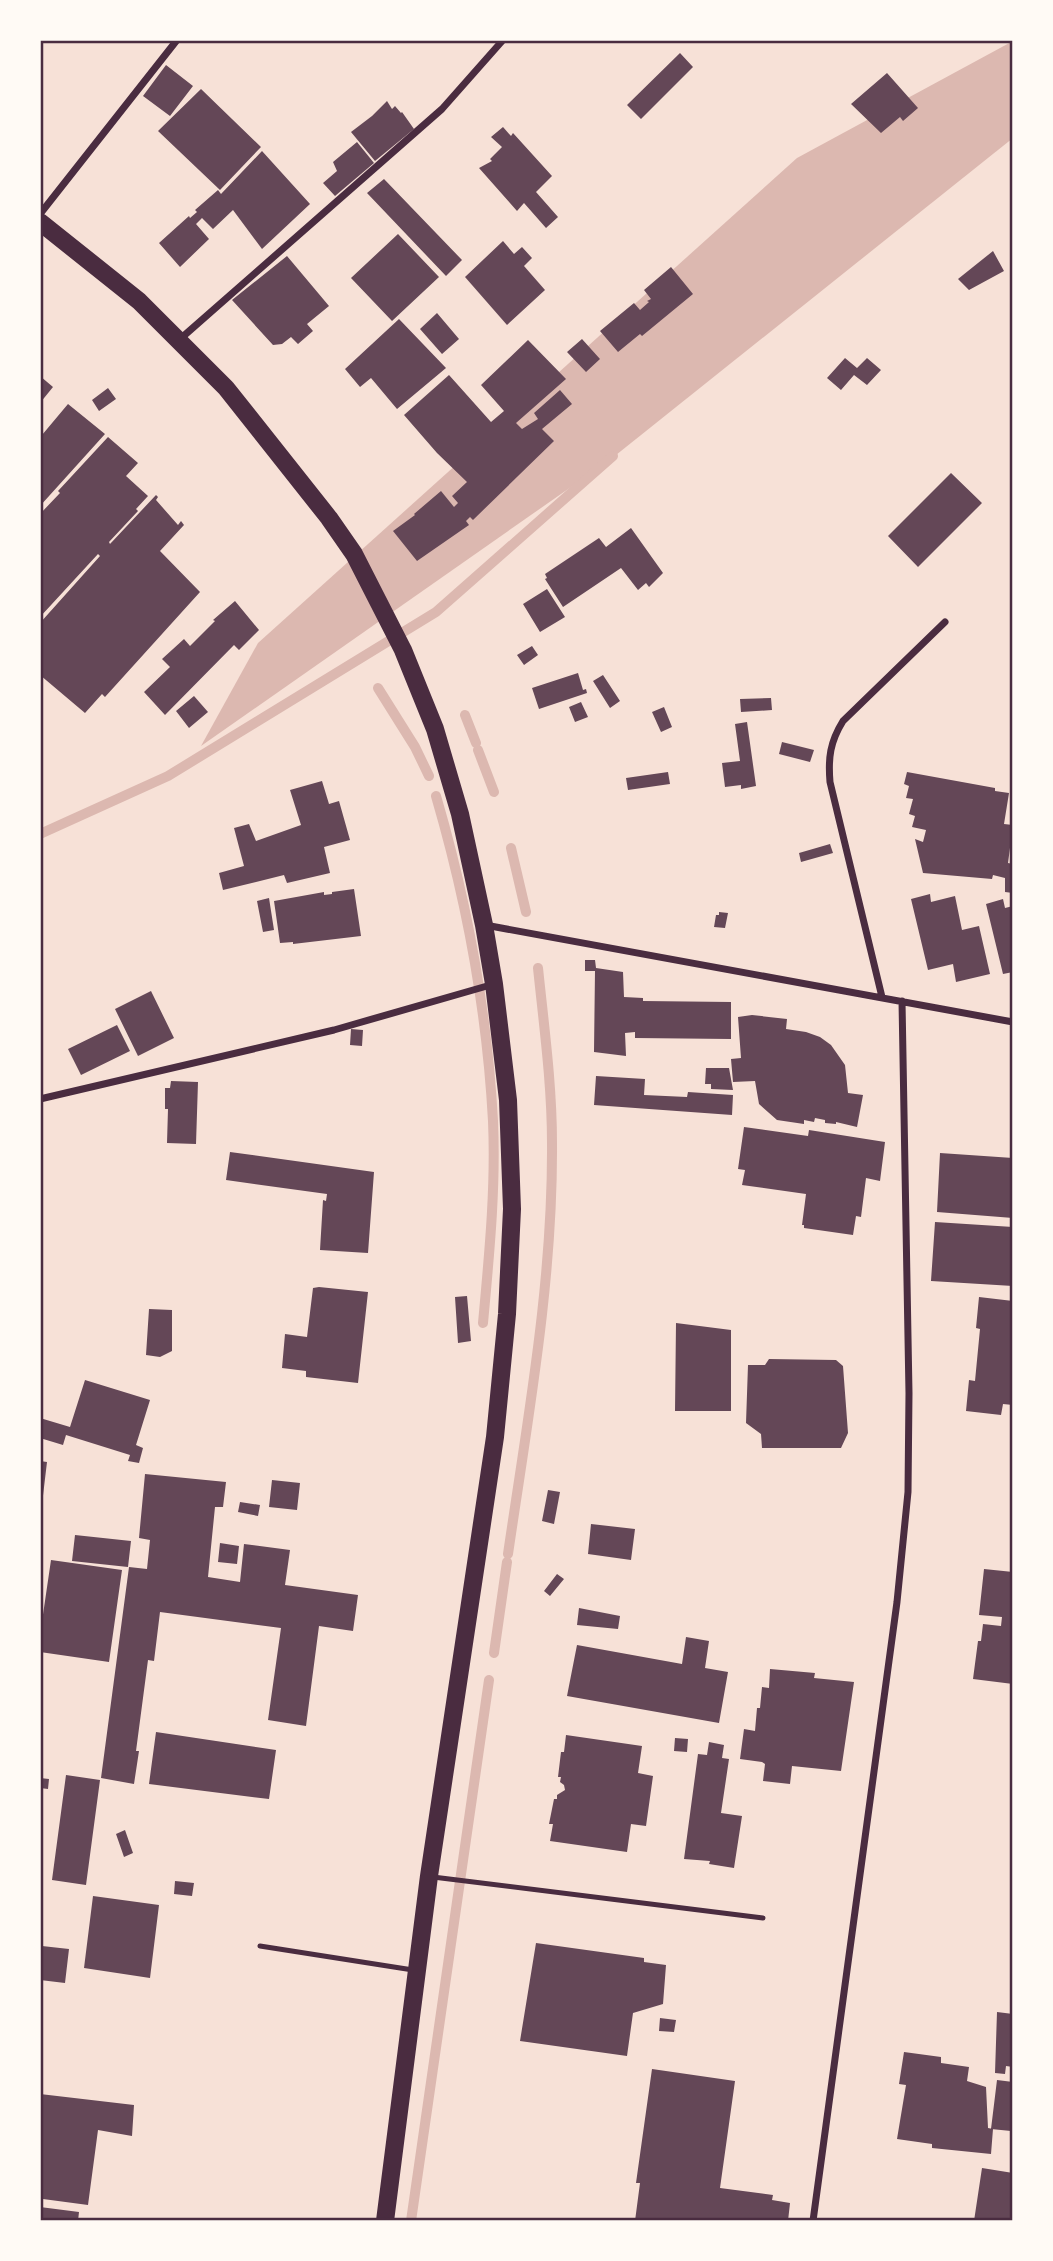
<svg xmlns="http://www.w3.org/2000/svg" width="1053" height="2261" viewBox="0 0 1053 2261" font-family="Cabin,sans-serif">
	<rect width="100%" height="100%" fill="#f7e1d7"/>
	<path fill="#dcb8b0" d="M1013 41V138L611 459 201 746 258 643 797 158Z"/>
	<g fill="none" stroke-linecap="round" stroke-linejoin="round">
		<path stroke="#dcb8b0" stroke-width="10" d="M378 688 415 747 429 776
			M465 715 476 743
			M478 750 494 792
			M436 796C467 902 487 1010 493 1121 496 1188 489 1257 483 1323
			M40 834 168 776 436 612 613 456
			M511 848 526 912
			M508 1554C528 1417 553 1281 552 1143 552 1085 544 1026 538 968
			M494 1653 507 1562
			M411 2221 489 1680"/>
	</g>
	<path fill="#644757" d="M680 53 693 67 641 119 627 105Z
		M166 65 193 86 170 116 143 96Z
		M887 73 918 108 903 121 900 117 881 133 851 104Z
		M201 89 261 147 220 190 158 131Z
		M387 101 392 109 395 106 401 113 402 112 414 129 375 161 351 132 372 116Z
		M503 127 511 136 513 133 552 176 536 192 558 217 546 228 524 203 517 211 479 168 492 161 490 159 502 147 491 137Z
		M357 142 374 163 335 196 323 183 337 171 333 162Z
		M262 151 310 204 262 249 233 210 213 229 202 218 196 224 209 239 180 267 159 243 189 216 190 218 197 212 195 210 218 190 221 194Z
		M384 179 462 260 446 276 367 193Z
		M398 234 439 277 392 321 351 278Z
		M503 241 514 254 522 247 532 258 524 266 545 290 507 325 465 277Z
		M993 251 1004 271 969 290 958 279Z
		M287 256 329 306 307 324 313 331 298 344 291 337 282 344 273 345 232 300Z
		M671 267 693 294 642 336 640 334 618 352 600 331 634 303 640 310 649 302 647 301 651 299 644 290Z
		M437 313 459 339 442 354 420 329Z
		M399 319 446 368 397 409 371 378 360 387 345 369Z
		M582 339 600 359 586 372 567 352Z
		M528 340 566 379 516 423 522 429 538 419 534 413 560 390 572 404 542 429 554 441 473 520 470 517 466 521 469 525 417 561 393 531 415 515 414 514 441 491 454 507 458 503 452 496 467 482 437 453 404 415 449 375 491 422 504 411 481 385Z
		M845 358 857 368 867 358 881 370 867 385 854 375 841 390 827 378Z
		M40 376 53 387 40 403Z
		M108 388 116 399 99 411 92 400Z
		M68 404 105 434 40 506V434L42 435Z
		M108 437 138 463 126 476 148 496 136 509 138 511 109 542 110 544 156 495 158 497 156 500 178 525 181 521 184 525 160 551 200 592 105 697 102 694 85 713 40 675V623L100 556 98 554 40 617V514L60 493 58 491Z
		M951 473 982 503 918 567 888 536Z
		M631 528 663 573 649 587 646 583 638 590 621 568 563 607 545 579 547 578 545 574 599 538 606 547Z
		M547 589 565 617 540 632 523 604Z
		M235 601 259 630 239 650 234 645 165 715 144 692 170 667 162 659 184 639 190 646 215 621 213 620Z
		M532 646 538 655 524 665 517 655Z
		M578 673 583 690 586 689 587 693 539 709 532 688Z
		M603 675 620 701 610 708 593 681Z
		M194 696 208 712 189 728 176 711Z
		M771 698 772 710 741 712 740 699Z
		M581 702 588 717 575 722 569 707Z
		M664 707 672 727 661 732 652 712Z
		M747 722 756 786 741 789V785L725 787 722 763 740 761 735 724Z
		M782 742 814 750 810 762 779 754Z
		M668 772 670 784 628 790 626 778Z
		M907 772 995 788V791L1009 793 1004 824 1013 825 1008 863 1013 864V893L1005 892V878L993 875 992 879 923 873 915 839 923 842 926 830 912 827 915 816 909 814 913 799 906 798 909 786 904 784Z
		M322 781 329 804 339 801 350 840 324 847 330 873 287 883 284 875 223 890 219 873 244 866 234 828 249 824 256 841 301 825 290 790Z
		M830 844 833 853 801 862 799 853Z
		M354 889 361 936 293 944V942L280 943 274 901 324 892V895L332 894V892Z
		M930 894 931 902 955 896 962 930 979 926 990 974 956 982 953 964 928 970 911 899Z
		M269 898 274 930 263 932 257 901Z
		M1003 899 1005 908 1013 906V972L1003 974 986 904Z
		M719 912 728 913 725 928 714 927 716 915H719Z
		M585 960H595L596 968 623 972 624 997 643 998V1001L731 1002V1039L635 1038V1032L625 1033 626 1056 594 1052 595 971H585Z
		M151 991 174 1038 138 1056 115 1009Z
		M752 1015 787 1019 786 1029 806 1032 820 1037 831 1045 845 1065 848 1093 863 1095 857 1127 836 1122V1124L825 1123V1120L815 1118 814 1122 804 1120V1124L777 1120 759 1104 755 1081 733 1082 731 1059 741 1058 738 1017Z
		M117 1025 130 1051 81 1075 68 1049Z
		M351 1029 363 1030 362 1046 350 1045Z
		M706 1068H729L733 1090 711 1089V1084H705Z
		M596 1076 645 1079 644 1095 687 1097 688 1092 733 1095 732 1115 594 1105Z
		M171 1081 198 1082 196 1144 167 1143 168 1109H165V1088H170Z
		M744 1127 808 1136 809 1130 885 1142 880 1181 866 1178 861 1217 856 1216 853 1235 804 1228V1225H802L806 1194 742 1185 745 1170 738 1169Z
		M230 1152 374 1172 368 1253 320 1250 323 1200 326 1201 327 1194 226 1180Z
		M940 1153 1013 1158V1218L937 1212Z
		M935 1222 1013 1227V1286L931 1281Z
		M319 1287 368 1292 358 1383 306 1377V1371L282 1368 285 1334 307 1337 313 1288Z
		M467 1296 471 1341 458 1343 455 1297Z
		M979 1297 1013 1301V1405L1003 1404 1001 1415 966 1411 969 1380 975 1381 980 1329 976 1328Z
		M149 1309 172 1310V1351L160 1357 146 1355Z
		M676 1323 731 1330V1411H675Z
		M769 1359 836 1360 843 1366 848 1433 841 1448H762L761 1434 746 1423 748 1365H765Z
		M85 1380 150 1400 136 1445 143 1448 139 1463 128 1461 130 1455 66 1435 63 1445 40 1438V1418L70 1427Z
		M40 1461 47 1462 42 1504H40Z
		M145 1474 226 1482 223 1507H215L208 1577 240 1582 244 1544 290 1550 285 1585 358 1595 353 1631 319 1626 306 1726 268 1720 281 1628 160 1612 154 1661 148 1660 136 1751H139L134 1784 101 1778 129 1567 147 1569 150 1540 139 1538Z
		M272 1480 300 1483 297 1510 269 1507Z
		M548 1490 560 1492 554 1524 542 1521Z
		M240 1502 260 1505 258 1516 238 1512Z
		M591 1524 635 1529 631 1560 588 1554Z
		M75 1535 131 1541 128 1567 72 1561Z
		M220 1543 239 1546 237 1564 218 1562Z
		M51 1560 122 1570 109 1662 40 1652V1635Z
		M984 1569 1013 1572V1684L973 1679 978 1641H981L983 1624 1001 1626 1002 1617 979 1615Z
		M557 1574 564 1579 550 1596 544 1591Z
		M579 1608 620 1616 618 1629 577 1625Z
		M686 1637 709 1641 705 1668 728 1672 719 1723 567 1696 577 1645 682 1664Z
		M770 1669 815 1673 814 1678 854 1682 841 1771 792 1766 790 1784 763 1781 765 1764 762 1762 740 1759 744 1729 755 1731 757 1708H760L762 1687 769 1688Z
		M156 1732 276 1750 269 1799 149 1784Z
		M566 1735 642 1746 638 1773 653 1776 646 1826 631 1824 627 1852 550 1841 553 1824H549L554 1799H557V1795L565 1790 564 1785 560 1782 561 1777H558L561 1752H564Z
		M675 1738 688 1739 687 1752 674 1751Z
		M709 1742 724 1745 722 1758 729 1759 721 1813 742 1816 734 1868 709 1864 710 1861 684 1859 698 1754 707 1755Z
		M66 1775 100 1780 86 1885 52 1880Z
		M40 1778 49 1779 48 1789 40 1788Z
		M125 1830 133 1853 124 1857 116 1834Z
		M175 1881 194 1883 192 1896 174 1894Z
		M93 1896 159 1905 150 1978 84 1968Z
		M536 1943 644 1958V1962L666 1965 663 2004 633 2013 627 2056 520 2041Z
		M42 1946 69 1949 65 1983 40 1980Z
		M997 2012 1013 2014V2067L1006 2066 1005 2074 995 2073Z
		M660 2018 676 2020 674 2032 659 2031Z
		M904 2052 941 2057V2063L969 2067 967 2081 986 2087 988 2128 993 2129 991 2154 932 2148V2144L897 2139 906 2085 899 2084Z
		M652 2069 735 2081 720 2188 773 2195 772 2200 790 2203 788 2221H635L640 2183H636Z
		M997 2080 1013 2082 1011 2131 991 2129Z
		M40 2094 134 2105 132 2136 98 2130 88 2205 43 2199V2202H40Z
		M982 2168 1013 2173V2221H974Z
		M40 2207 79 2212 78 2221H40Z"/>
	<g fill="none" stroke-linecap="round" stroke-linejoin="round">
		<path stroke="#4a2c40" stroke-width="5" d="M433 1877 763 1918
			M260 1946 413 1970"/>
		<path stroke="#4a2c40" stroke-width="7" d="M40 214 177 40
			M179 340 442 109 503 40
			M485 925 1013 1022
			M882 997 830 782C828 758 830 742 843 721L945 622
			M40 1099 334 1030 494 984
			M813 2221 897 1602 908 1492 909 1393 902 1001"/>
		<path stroke="#4a2c40" stroke-width="18" d="M40 222 139 301 226 388 329 518 354 554 403 650 435 729 460 814 484 925 494 984 508 1100 512 1209 507 1314 495 1437 429 1876 385 2221"/>
	</g>
	<rect width="1053" height="2261" fill="none" stroke="#fffaf5" stroke-width="84"/>
	<rect x="42" y="42" width="969" height="2177" fill="none" stroke="#4a2c40" stroke-width="2.5"/>
</svg>
